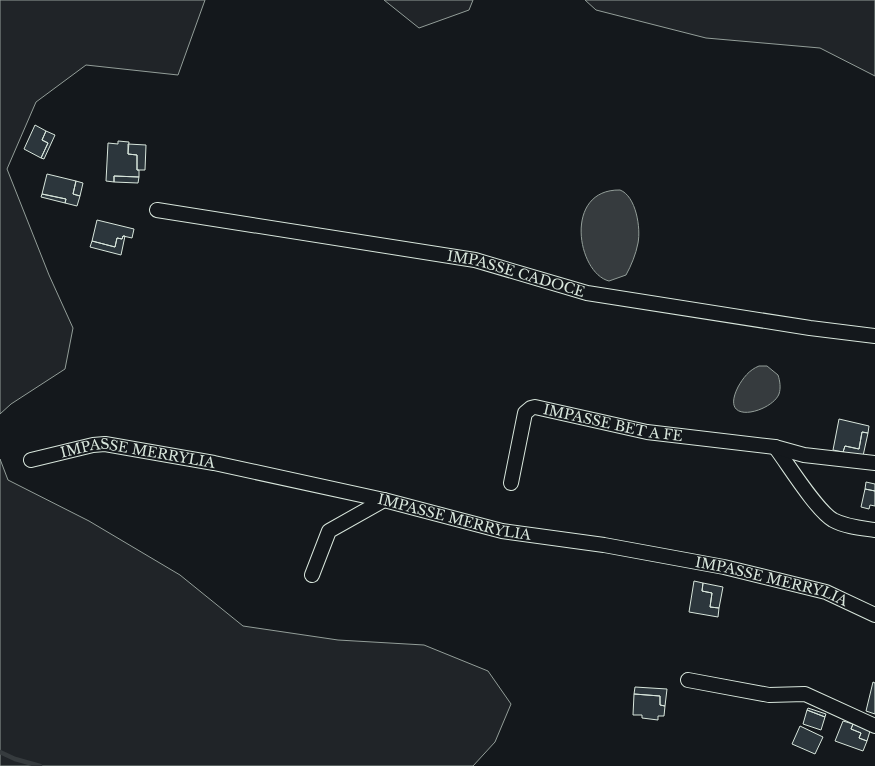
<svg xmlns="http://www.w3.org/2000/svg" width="875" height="766" viewBox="0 0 875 766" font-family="'Libre Baskerville',serif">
	<rect width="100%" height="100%" fill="#14181c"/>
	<path fill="#202428" stroke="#939e99" d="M0 0H205L178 75 86 65 36 102 7 169 49 275 73 328 65 369 11 404 0 414Z
		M384 0H473L469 10 419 28Z
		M585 0H875V76L820 48 706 38 596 10Z
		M0 459 8 480 89 521 180 575 243 626 338 640 424 645 488 671 511 704 495 742 473 766H0Z"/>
	<path fill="#363b3e" stroke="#939e99" d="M620 190C636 196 641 228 638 243 636 254 631 266 626 275L609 281C577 273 563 189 620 190Z
		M759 366H767L778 375C780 381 781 388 779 394 772 412 718 427 738 387 743 378 749 370 759 366Z"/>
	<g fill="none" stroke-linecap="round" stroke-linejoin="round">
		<path stroke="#363b3e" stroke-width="4.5" d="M0 752 15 759 40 766"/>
	</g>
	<path fill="#2c363c" stroke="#d8e6dc" d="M35 125 46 131 42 140 48 143 41 158 24 149Z
		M46 131 55 135 44 159 41 158 48 143 42 140Z
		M118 141 129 142 128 154 137 155V170H139V177L114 176V182L106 181 108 143 118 144Z
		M128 144 146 145 145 170H137V155L128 154Z
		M47 174 76 181 73 194 80 196 77 206 65 203 66 199 42 194Z
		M114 176 139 177 138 183 114 182Z
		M76 181 83 183 80 196 73 194Z
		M42 194 66 199 65 203 41 197Z
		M97 220 134 229 132 238 123 236 122 239 117 238 115 247 92 241Z
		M123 236H125L121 255 90 247 92 241 115 247 117 238 122 239Z
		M839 419 869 426 868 433 862 432 859 449 845 446 843 452 833 450Z
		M862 432 868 433 863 456 843 452 845 446 859 449Z
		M866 482 875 484V491L865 489Z
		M865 489 875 491V506L870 505 869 509 861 507Z
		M694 581 703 583 702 591 712 593 710 607 719 608 718 617 689 612Z
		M703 583 723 587 719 608 710 607 712 593 702 591Z
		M873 682 875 683V714L866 711Z
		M635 687 667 689 665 706 660 705V696L634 694Z
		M634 694 660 696V705L665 706 664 716H658V720L642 718V715H633Z
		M808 708 826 714 825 717 807 710Z
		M807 710 825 717 821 730 803 724Z
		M843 721 853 724 851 729 861 733 859 738 867 741 863 751 835 741Z
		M853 724 870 731 867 741 859 738 861 733 851 729Z
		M800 726 823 737 815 754 792 744Z"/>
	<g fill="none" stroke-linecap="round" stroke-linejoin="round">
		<g stroke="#d8e6dc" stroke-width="16">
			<g id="minor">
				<path id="s1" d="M157 210 475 260 587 293 810 328 875 336"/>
				<path d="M775 447C788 464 816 510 833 520 846 527 861 528 875 530"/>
				<path id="s2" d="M31 460 93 445 105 444 214 463 384 500 502 531 604 545 724 567 826 592 875 615"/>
				<path id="s3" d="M511 483 525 413 531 408 535 407 647 432 775 447 804 455 875 463"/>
				<path d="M312 575 329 531 384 500"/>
				<path d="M688 680 769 695 805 694 875 726"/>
			</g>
		</g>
		<use href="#minor" stroke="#14181c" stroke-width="14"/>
	</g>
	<g text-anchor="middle" stroke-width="3" stroke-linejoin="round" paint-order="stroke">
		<g font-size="14" fill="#d8e6dc" stroke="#14181c">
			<text dy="5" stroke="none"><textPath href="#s1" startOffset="365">IMPASSE CADOCE</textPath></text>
			<text dy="5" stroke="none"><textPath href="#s3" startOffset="163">IMPASSE BET A FE</textPath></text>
			<text dy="5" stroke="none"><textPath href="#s2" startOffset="109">IMPASSE MERRYLIA</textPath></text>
			<text dy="5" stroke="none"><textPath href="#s2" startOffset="433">IMPASSE MERRYLIA</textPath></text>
			<text dy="5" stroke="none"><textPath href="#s2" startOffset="757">IMPASSE MERRYLIA</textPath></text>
		</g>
	</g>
</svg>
